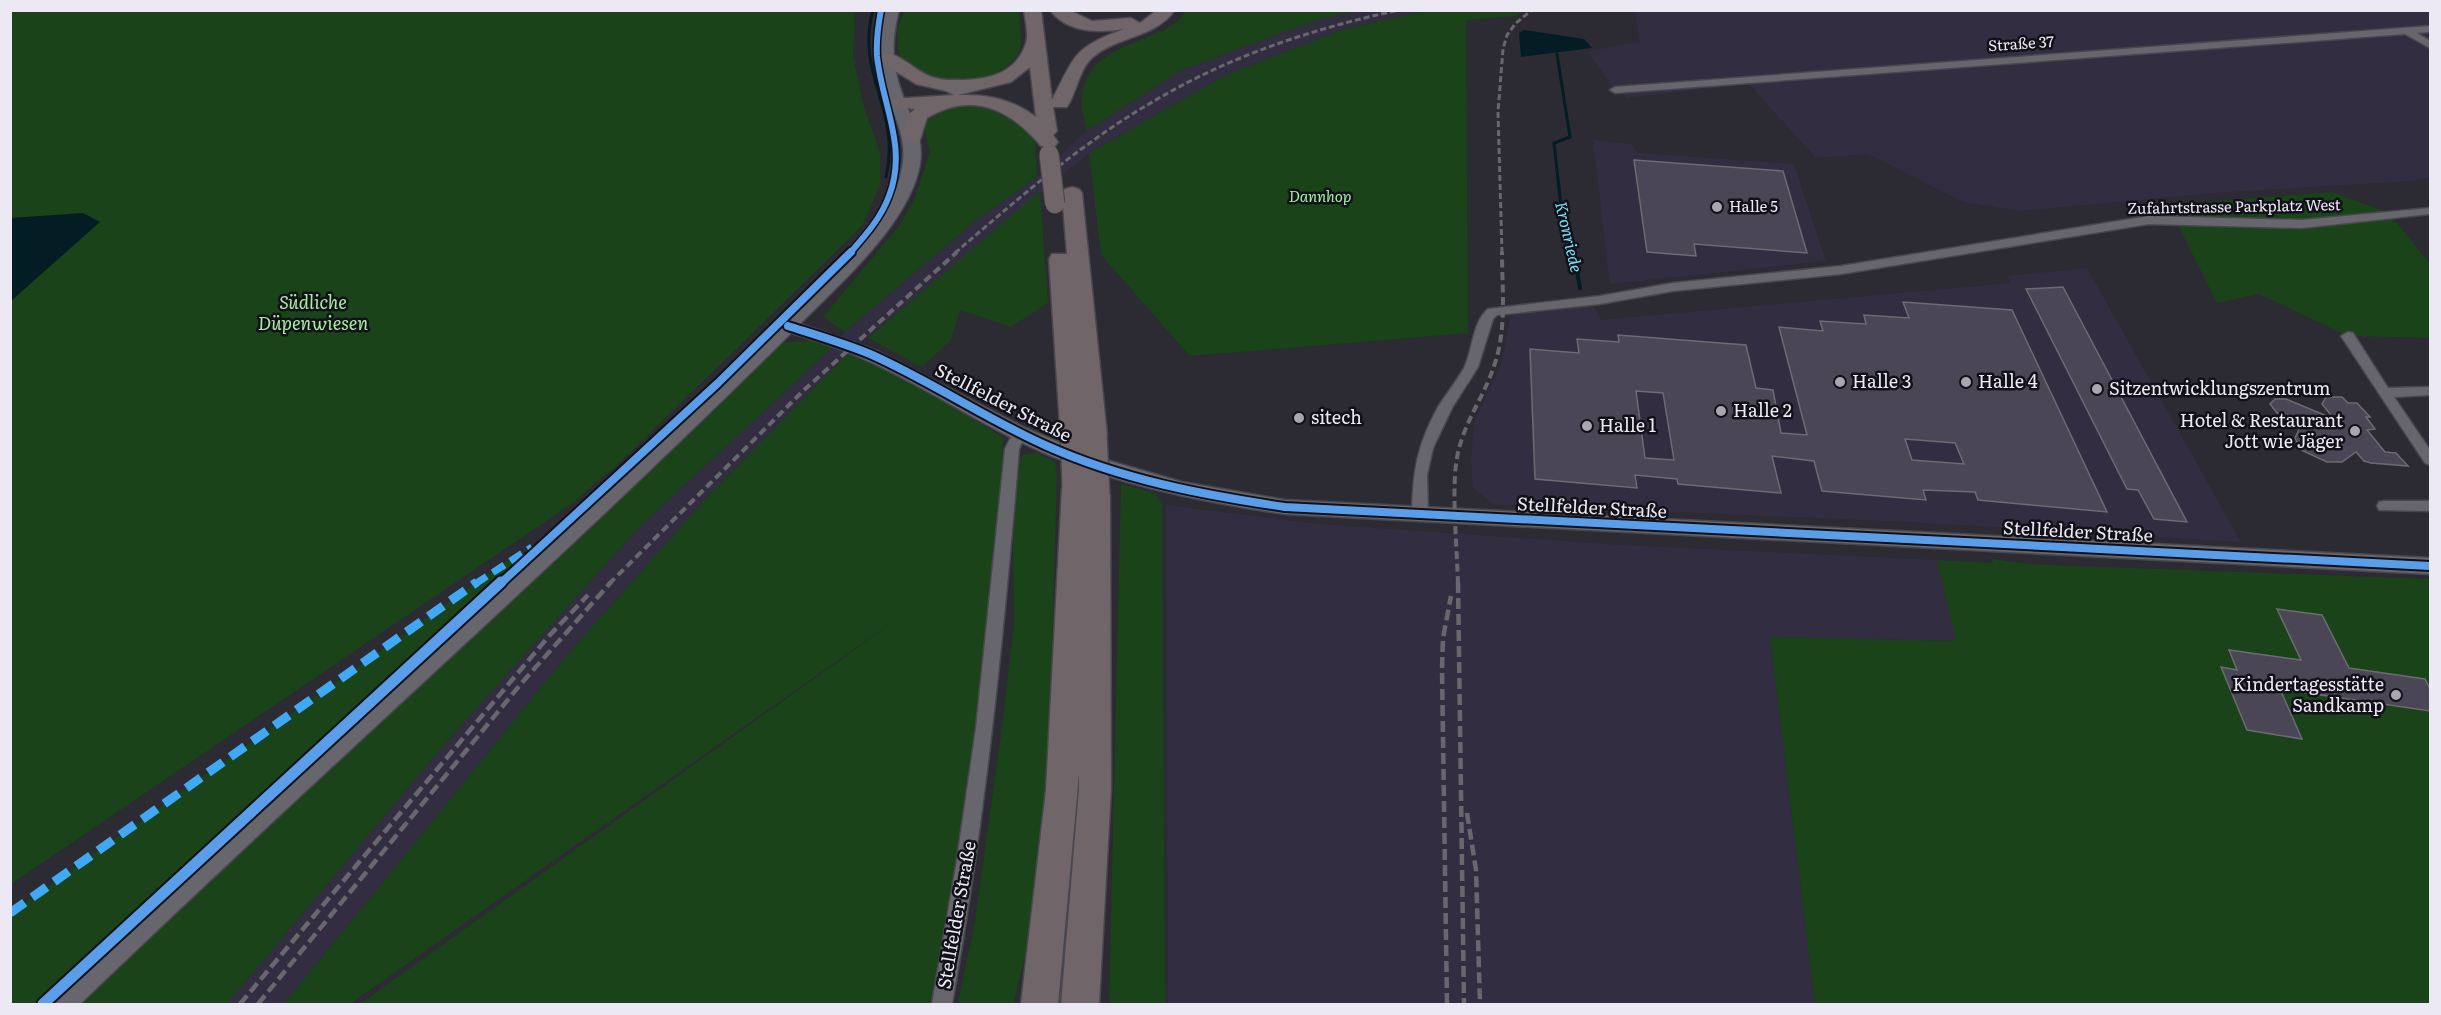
<svg xmlns="http://www.w3.org/2000/svg" width="2441" height="1015" viewBox="0 0 2441 1015" font-family="Literata,serif">
	<rect width="100%" height="100%" fill="#2c2a32"/>
	<path fill="#332d42" d="M1635 10 2430 11V177L2412 181 2213 193 2020 211 1963 202 1868 154 1816 158 1749 84 1626 98 1623 93 1617 94 1588 51 1640 42Z
		M1357 11H1425L1341 30 1224 76 1089 153 851 351 710 494 569 653 284 1004H227L447 741 640 526 834 346 845 332 976 220 1037 177 1086 131 1181 70 1320 19Z
		M1593 140 1631 144 1638 153 1794 164 1826 261 1610 284Z
		M2087 268 2241 542 1908 522 1493 504 1473 488 1471 460 1474 422 1502 362 1510 318 1515 315 1594 306 1601 320 2011 283 2007 276Z
		M1166 505 1319 524 1621 545 1937 560 1957 641 1770 637 1815 1004H1168Z"/>
	<path fill="#1a431a" d="M10 11H855L853 56 864 107 880 152V185L862 226 614 468 604 475 577 500 11 884Z
		M904 11H1019C1019 22 1022 37 1020 48 1015 77 953 88 930 79 919 75 908 64 899 57L897 31Z
		M1185 11V10L1357 11 1320 19 1181 70 1086 131C1085 122 1081 112 1082 104 1082 57 1122 48 1157 33 1169 27 1179 23 1185 11Z
		M1425 11H1524L1516 16 1466 20 1468 333 1190 356 1101 255 1089 153 1224 76 1341 30Z
		M956 104 992 105 1034 134 1037 177 976 220 845 332 823 317 899 226 914 200 930 151 922 122 929 111Z
		M1040 191 1048 303 1011 327 960 310 951 340 922 367 868 338Z
		M2332 192 2389 213 2430 264V338L2348 336 2259 294 2217 303 2168 205Z
		M809 340 834 346 640 526 447 741 227 1004H11L10 913 510 559 564 544 783 343Z
		M851 351 896 373 1003 437 998 574 955 892 933 1004H360L921 602 350 1004H284L569 653 710 494Z
		M1037 453 1055 462 1057 476 1049 745 1041 868 1034 921 1013 1004H958L975 921 1002 727 1014 625 1013 542 1016 468 1023 455Z
		M1121 484 1155 493 1162 504 1165 1004H1109Z
		M1992 559 2028 564 2430 579V1004H1815L1770 637 1956 641 1937 560 1993 563Z"/>
	<path fill="#041c23" d="M1524 30 1584 39 1592 48 1521 57 1519 33Z
		M83 213 100 222 11 301V218Z"/>
	<g fill="none" stroke-linecap="round" stroke-linejoin="round">
		<path stroke="#041c23" stroke-width="3" d="M873 10C855 75 902 111 886 177
			M1557 54 1570 137 1554 143 1561 207 1575 253"/>
		<path stroke="#041c23" stroke-width="4" d="M1574 252 1580 288"/>
	</g>
	<path fill="#4b4655" stroke="#6c6a72" stroke-width="1.5" fill-rule="evenodd" d="M1634 160 1783 171 1807 253 1694 244 1696 256 1647 252Z
		M2063 287 2187 522 2154 519 2138 490 2127 489 2026 289Z
		M1903 302 2012 310 2107 512 1978 500 1975 492 1923 490 1926 500 1822 491 1814 461 1772 456 1781 493 1678 484 1677 479 1635 475 1637 488 1535 479 1530 349 1579 353 1577 339 1619 342 1618 335 1746 345 1756 388 1773 390 1781 433 1807 435 1779 327 1823 331 1820 321 1866 324 1864 315 1909 318ZM1636 391 1663 393 1674 460 1645 458ZM1905 439 1955 443 1964 464 1912 460Z
		M2326 397H2342L2348 403H2357L2370 417H2366L2375 429 2367 430 2385 452 2396 453 2408 466 2371 463 2364 461 2356 452 2342 462H2327L2301 450 2295 438 2303 421 2277 413 2270 404 2275 399H2286L2334 419 2322 404Z
		M2277 609 2322 615 2349 668 2425 679 2430 689V711L2280 689 2302 739 2247 730 2221 667 2237 670 2229 650 2301 660Z"/>
	<g fill="none" stroke-linecap="round" stroke-linejoin="round">
		<g stroke="#48464e" stroke-width="3">
			<path id="street" d="M2430 26V32L2417 33 2430 41V48L2405 34 1615 93 1610 90 1615 87Z
				M2430 208V214L2302 228 2149 224 1841 274 1673 291 1600 304 1497 315 1493 319 1478 367 1452 408 1433 448 1427 475 1428 514 1420 519 1412 514C1413 470 1417 446 1438 407 1446 394 1456 382 1464 368 1473 350 1472 323 1488 309L1600 296 1673 283 1841 266 2149 216 2302 220Z
				M2348 332 2353 333 2388 388 2430 387V395L2394 397 2430 450V465L2425 463 2341 336Z
				M1019 429 1026 434 1019 449C1004 635 985 820 952 1004H932L956 866 976 728 1005 449 1014 431Z
				M2384 501H2430V511L2379 510 2377 506 2379 502Z"/>
		</g>
		<g stroke="#48464e" stroke-width="3">
			<path id="secondary" d="M886 10H899C890 46 892 69 906 104 910 115 916 126 919 138 935 202 840 283 800 324L877 351 1025 428 1089 455 1182 482 1285 500 2430 558V574L1285 514C1202 502 1119 485 1042 452 980 425 925 386 864 359 840 348 815 340 791 333 560 563 314 778 80 1004H46L50 994C244 812 441 635 638 457 694 407 748 354 801 302 832 271 872 241 891 200 923 133 884 118 878 57 876 41 882 25 886 10Z"/>
		</g>
		<g stroke="#48464e" stroke-width="3">
			<path id="highway" d="M1024 10H1041L1052 100C1076 54 1073 48 1124 29 1099 33 1067 33 1050 10H1069L1092 21 1131 18 1140 23 1157 10H1175C1155 38 1118 36 1093 57 1079 69 1077 92 1067 107H1053L1057 131 1053 135 1058 142 1055 146H1041C1010 109 972 91 927 118L919 143H905L902 139 908 115 915 109 891 107 889 103 891 99 954 95 946 91 916 84 879 61 876 57 879 53C897 49 915 72 932 77 942 81 953 80 964 80 991 79 1017 72 1026 43 1029 34 1025 20 1024 10ZM1030 67 1036 117C1012 99 988 94 958 95L1011 82Z
				M1072 187 1079 189 1082 193 1107 435 1103 441 1094 444 1085 441 1081 433 1073 435 1064 433 1060 427 1049 259 1052 254H1067L1062 193 1065 189Z
				M1075 479 1084 481 1088 488 1097 486 1106 488 1110 495 1111 789 1099 1004H1061L1079 789V774L1058 1004H1021L1046 790 1062 488 1066 481Z"/>
		</g>
		<use href="#street" fill="#67666c" fill-rule="evenodd"/>
		<use href="#secondary" fill="#67666c" fill-rule="evenodd"/>
		<use href="#highway" fill="#706569" fill-rule="evenodd"/>
		<path stroke="#69676e" stroke-width="3" stroke-dasharray="6 3" stroke-linecap="butt" d="M955 253C1020 197 1086 139 1161 97 1235 54 1316 28 1399 10
			M1502 253 1498 112 1503 49 1507 35 1516 23 1532 10"/>
		<path stroke="#69676e" stroke-width="4" stroke-dasharray="8 4.5" stroke-linecap="butt" d="M609 584 803 391 957 252
			M1458 584C1457 548 1452 499 1456 464 1461 425 1483 400 1494 366 1507 330 1502 289 1502 252"/>
		<path stroke="#69676e" stroke-width="4.5" stroke-dasharray="11 5" stroke-linecap="butt" d="M1458 582 1464 1004
			M1467 813 1476 870 1480 1004
			M240 1004 549 636 588 595
			M258 1004 520 685 611 582
			M1447 1004 1442 669 1443 638 1451 596"/>
		<g stroke="#48464e" stroke-width="21" stroke-linecap="butt">
			<path id="highway-bridge-far1" d="M1049 154 1055 204"/>
		</g>
		<g stroke="#48464e" stroke-width="28" stroke-linecap="butt">
			<path id="highway-bridge" d="M1073 427 1075 488
				M1094 435 1097 495"/>
		</g>
		<use href="#highway-bridge-far1" stroke="#706569" stroke-width="19"/>
		<use href="#highway-bridge" stroke="#706569" stroke-width="25"/>
		<path stroke="#3fa9f5" stroke-width="7" stroke-dasharray="14 7" stroke-linecap="butt" d="M475 584 532 547"/>
		<path stroke="#3fa9f5" stroke-width="9" stroke-dasharray="18 9" stroke-linecap="butt" d="M10 913 477 582"/>
		<g stroke="#121018" stroke-width="9">
			<path id="cycleway-far2" d="M850 253C865 236 881 218 889 196 908 147 882 105 877 56 876 40 878 26 881 10"/>
		</g>
		<g stroke="#121018" stroke-width="12">
			<path id="cycleway-far1" d="M788 326C816 335 843 343 870 354 931 381 986 419 1047 446 1123 480 1204 495 1285 507L2430 566
				M500 584 718 383 851 252"/>
		</g>
		<g stroke="#121018" stroke-width="15">
			<path id="cycleway" d="M43 1004 501 582"/>
		</g>
		<use href="#cycleway-far2" stroke="#5a9eea" stroke-width="6"/>
		<use href="#cycleway-far1" stroke="#5a9eea" stroke-width="8"/>
		<use href="#cycleway" stroke="#5a9eea" stroke-width="11"/>
	</g>
	<g fill="#a9a6b1" stroke="#121018" stroke-width="2">
		<circle cx="1717" cy="207" r="6"/>
		<circle cx="1840" cy="382" r="6"/>
		<circle cx="1966" cy="382" r="6"/>
		<circle cx="2097" cy="389" r="6"/>
		<circle cx="1721" cy="411" r="6"/>
		<circle cx="1299" cy="418" r="6"/>
		<circle cx="1587" cy="426" r="6"/>
		<circle cx="2355" cy="431" r="6"/>
		<circle cx="2396" cy="695" r="6"/>
	</g>
	<g text-anchor="middle" stroke-width="5" stroke-linejoin="round" paint-order="stroke">
		<g font-size="15" fill="#ece9f5" stroke="#121018">
			<text transform="translate(2021 44) rotate(-4)" y="5">Straße 37</text>
			<text transform="translate(2234 207) rotate(-1)" y="5">Zufahrtstrasse Parkplatz West</text>
		</g>
		<g font-size="15" font-style="italic" fill="#a6efa1" stroke="#121018">
			<text x="1320" y="202">Dannhop</text>
		</g>
		<g font-size="15" fill="#ece9f5" stroke="#121018" text-anchor="start">
			<text x="1729" y="212">Halle 5</text>
		</g>
		<g font-size="16" font-style="italic" fill="#79e2f9" stroke="#121018">
			<text transform="translate(1569 237) rotate(77)" y="6">Kronriede</text>
		</g>
		<g font-size="18" font-style="italic" fill="#a6efa1" stroke="#121018">
			<text x="313" y="309">Südliche<tspan x="313" dy="21">Düpenwiesen</tspan></text>
		</g>
		<g font-size="18" fill="#ece9f5" stroke="#121018" text-anchor="start">
			<text x="1852" y="388">Halle 3</text>
			<text x="1978" y="388">Halle 4</text>
			<text x="2109" y="395">Sitzentwicklungszentrum</text>
			<text x="1733" y="417">Halle 2</text>
			<text x="1311" y="424">sitech</text>
			<text x="2343" y="427" text-anchor="end">Hotel &amp; Restaurant<tspan x="2343" dy="21">Jott wie Jäger</tspan></text>
			<text x="1599" y="432">Halle 1</text>
			<text x="2384" y="691" text-anchor="end">Kindertagesstätte<tspan x="2384" dy="21">Sandkamp</tspan></text>
		</g>
		<g font-size="18" fill="#ece9f5" stroke="#121018">
			<text transform="translate(1003 403) rotate(27)" y="6">Stellfelder Straße</text>
			<text transform="translate(1592 508) rotate(3)" y="6">Stellfelder Straße</text>
			<text transform="translate(2078 532) rotate(3)" y="6">Stellfelder Straße</text>
			<text transform="translate(957 915) rotate(-80)" y="6">Stellfelder Straße</text>
		</g>
	</g>
	<rect width="2441" height="1015" fill="none" stroke="#ece9f5" stroke-width="24"/>
</svg>
